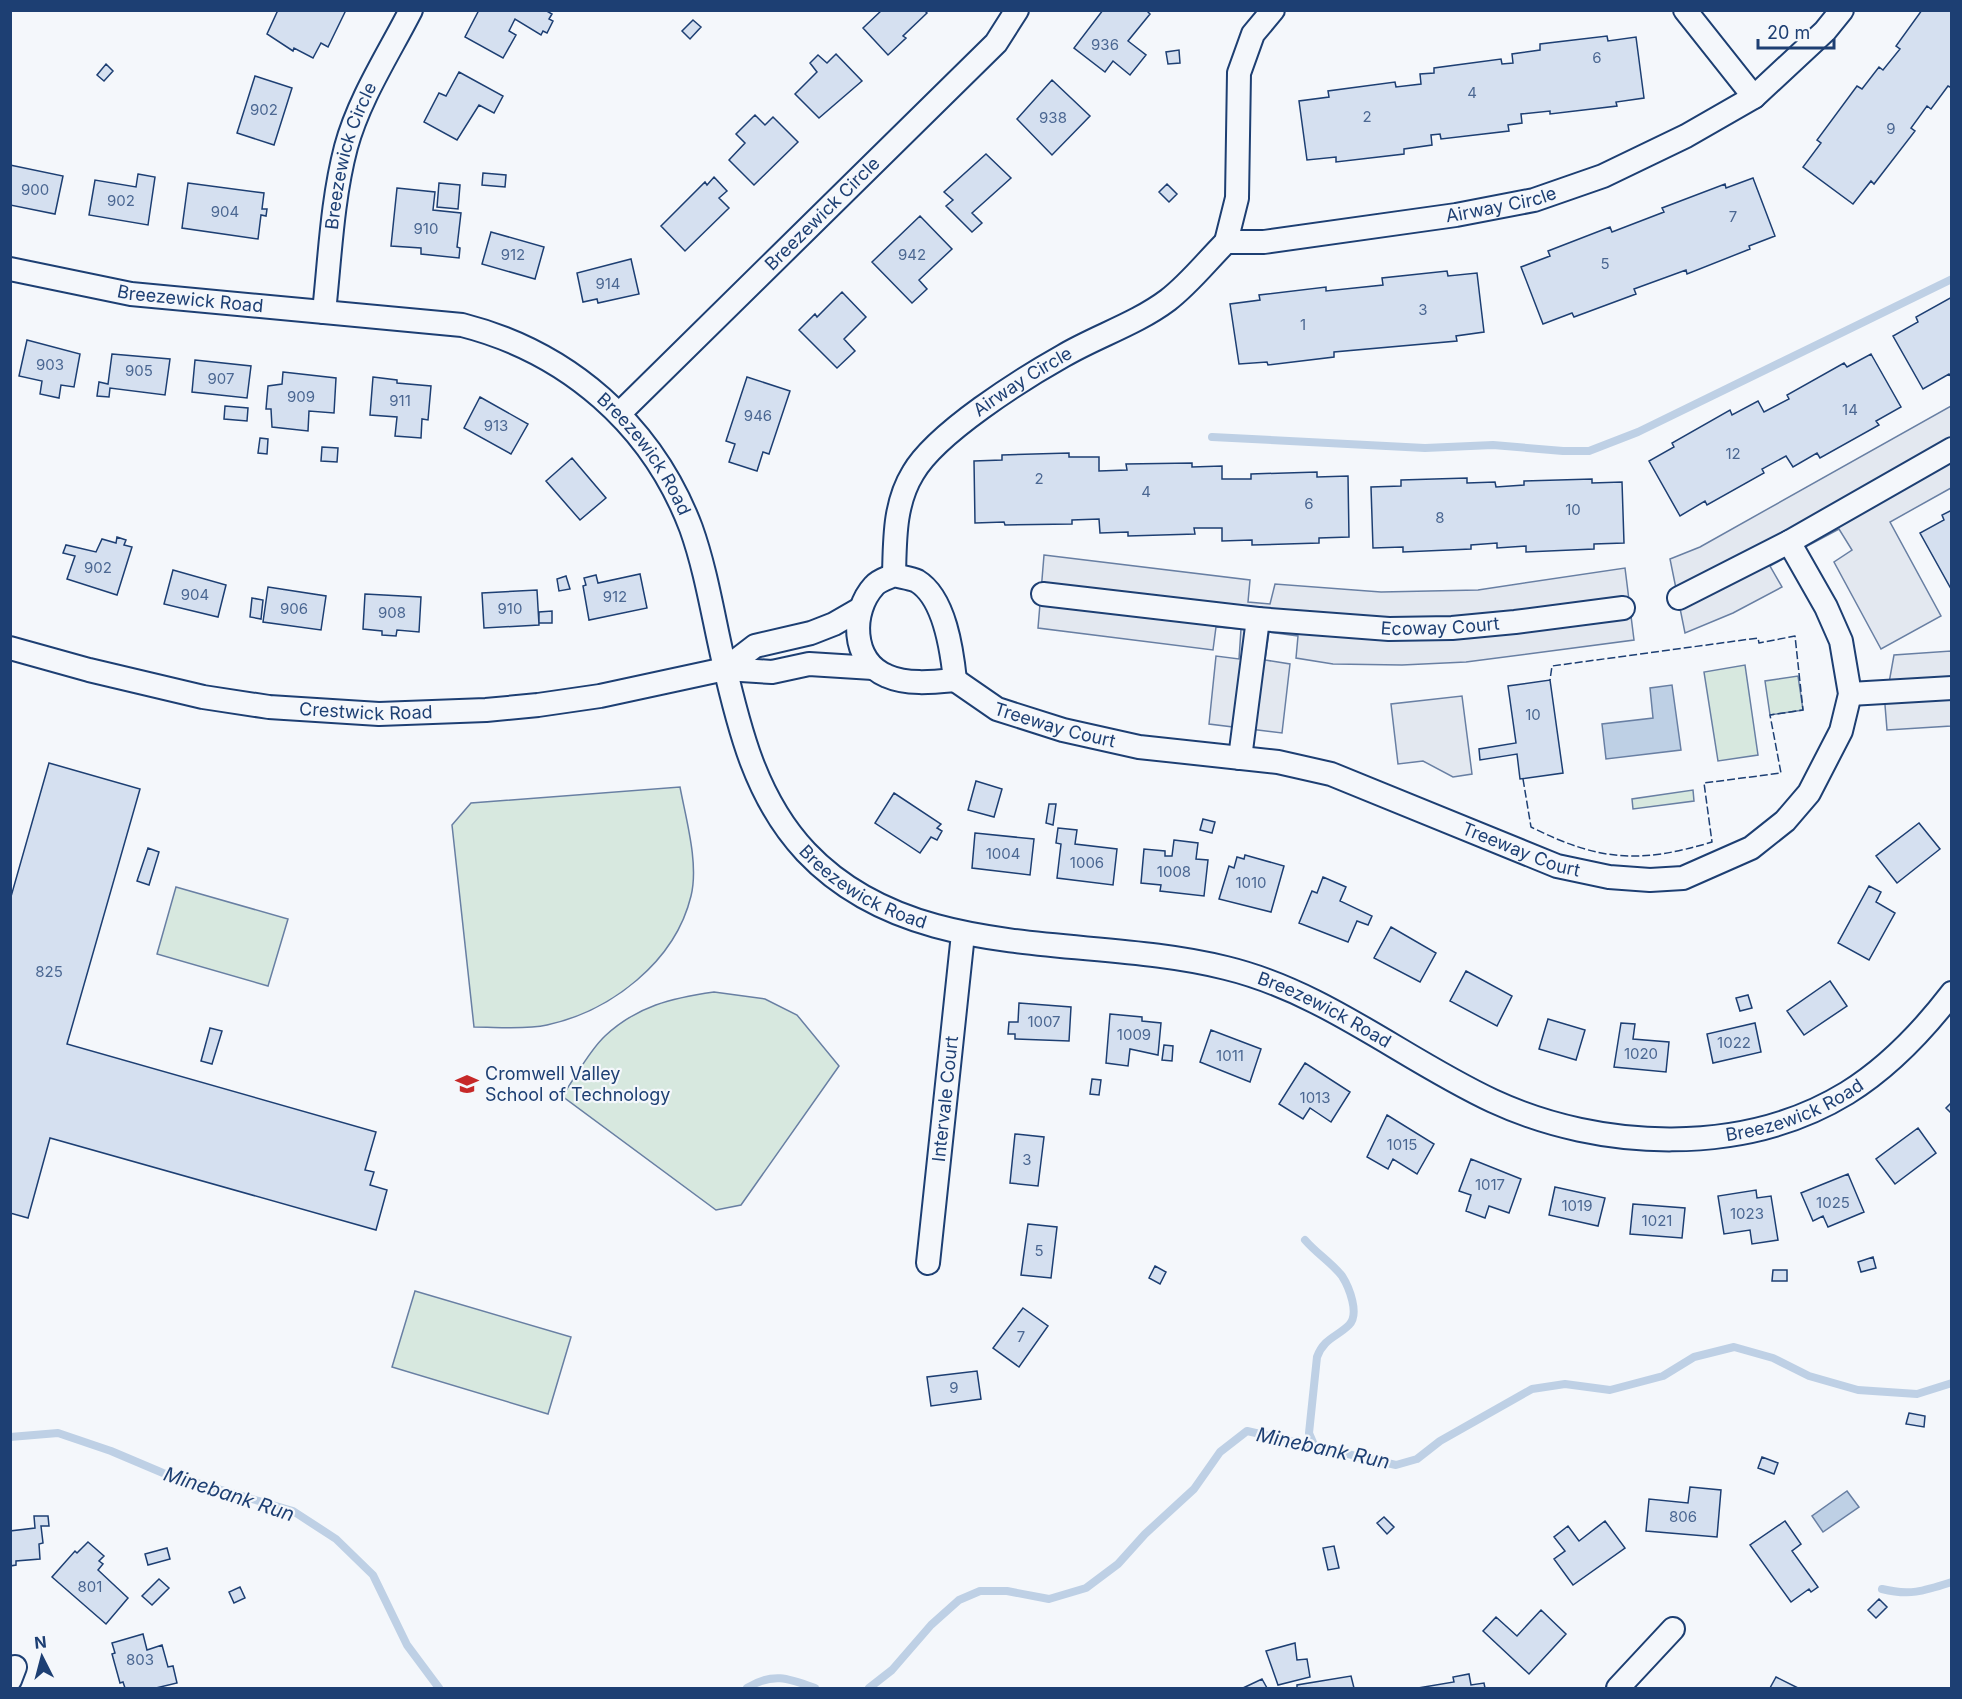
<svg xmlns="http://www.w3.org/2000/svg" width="1962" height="1699" viewBox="0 0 1962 1699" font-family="Inter,sans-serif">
	<rect width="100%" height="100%" fill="#f4f7fb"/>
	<path fill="#d7e8df" stroke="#687fa3" stroke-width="1.5" d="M1745 665 1758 755 1718 761 1704 672Z
		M1798 676 1803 710 1770 715 1765 681Z
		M680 787C686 819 699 864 691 896 675 962 611 1011 547 1025 525 1030 497 1027 474 1027L452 825 471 803Z
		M1693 790 1694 801 1633 809 1632 799Z
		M176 887 288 919 268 986 157 954Z
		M714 992 765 999 797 1015 839 1066 741 1205 716 1210 562 1096C576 1077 588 1052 605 1036 637 1006 672 998 714 992Z
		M415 1291 571 1337 548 1414 392 1367Z"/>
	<path fill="#e3e8f0" stroke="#687fa3" stroke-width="1.5" d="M1951 406V488L1890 522 1941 616 1881 649 1834 562 1852 550 1839 529 1770 566 1782 587 1733 613 1685 633 1670 559 1700 547Z
		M1044 555 1250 580 1248 602 1270 604 1275 584 1381 592 1478 590 1625 568 1634 640 1466 662 1402 665 1333 664 1296 658 1298 636 1269 632 1265 660 1290 664 1282 733 1209 724 1216 656 1239 659 1241 629 1216 627 1213 650 1038 628Z
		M1951 651V726L1887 730 1885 705 1894 655Z
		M1462 696 1472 774 1453 777 1423 761 1398 764 1391 704Z"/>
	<path fill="#bed0e5" stroke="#687fa3" stroke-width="1.5" d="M1672 685 1681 750 1606 759 1602 724 1653 718 1650 688Z
		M1847 1491 1859 1507 1823 1532 1812 1516Z"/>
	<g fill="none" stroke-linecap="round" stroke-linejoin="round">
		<path stroke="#bed0e5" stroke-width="8" d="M1212 437 1425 448 1493 445 1563 451H1589L1638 432 1952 279
			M1305 1240C1316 1253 1332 1263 1342 1276 1349 1287 1360 1314 1349 1325 1337 1337 1324 1338 1317 1357L1309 1433 1315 1447
			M10 1437 58 1433 111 1451 163 1473 293 1511 336 1539 373 1575 407 1645 439 1688
			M1882 1589C1910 1596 1924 1591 1952 1582
			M747 1688C773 1672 788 1678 815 1688
			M869 1688 892 1670 931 1625 959 1600 980 1591H1007L1049 1599 1086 1588 1118 1564 1145 1534 1194 1489 1220 1452 1247 1431 1396 1465 1417 1459 1440 1441 1532 1389 1565 1384 1610 1390 1663 1376 1694 1357 1734 1347 1773 1358 1809 1376 1858 1390 1917 1394 1952 1383"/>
	</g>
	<path fill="#d5e0f0" stroke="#1d3f73" stroke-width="1.5" d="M278 10H346L328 47 321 43 313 58 294 48 293 51 267 34Z
		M479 10H545L552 14 549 19 553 21 547 33 543 31 541 35 515 19 509 31 516 35 503 58 465 37Z
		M882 10H924L927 13 903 36 906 38 888 55 863 28Z
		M1103 10H1146L1150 14 1128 41 1146 55 1130 75 1113 61 1105 72 1074 48Z
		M1922 10H1952V88L1948 86 1931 109 1927 106 1911 128 1915 131 1874 184 1871 181 1853 204 1803 167 1821 143 1817 140 1857 86 1862 89 1879 67 1883 70 1900 49 1896 46Z
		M693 20 701 27 690 39 682 31Z
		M1607 36 1608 41 1636 37 1644 98 1616 102 1617 106 1550 114V111L1521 114 1522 123 1508 125 1509 131 1441 139 1440 134 1431 135 1432 145 1404 149V154L1336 162V157L1307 160 1299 101 1329 97 1328 91 1395 82 1396 87 1421 84 1420 74 1434 73V68L1501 59 1502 64 1513 63 1512 54 1540 50V44Z
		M1179 50 1180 63 1168 64 1166 52Z
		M836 54 862 81 819 118 795 94 817 72 810 63 818 55 827 63Z
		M106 64 113 71 104 81 97 75Z
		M459 72 503 96 494 113 479 105 457 140 424 122 439 93 446 96Z
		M255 76 292 88 274 145 237 133Z
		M1052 80 1090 116 1052 155 1017 119Z
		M755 115 765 125 773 117 798 142 754 185 729 160 745 143 736 134Z
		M986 154 1011 178 972 213 982 223 972 232 946 206 953 200 944 192Z
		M10 165 63 176 55 214 10 205Z
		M483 173 506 175 505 187 482 185Z
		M138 174 155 177 148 225 89 215 95 180 136 187Z
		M714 177 727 191 719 198 729 208 685 251 661 226 705 182 707 185Z
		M1753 178 1775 236 1749 246 1750 249 1687 274 1686 270 1634 289 1636 294 1574 317 1572 313 1543 324 1521 267 1550 256 1548 251 1610 227 1612 232 1664 212 1662 208 1725 184 1726 188Z
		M188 183 264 193 262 209H267L266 216 261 215 258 239 182 228Z
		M439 183 460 185 458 209 437 207Z
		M1167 184 1177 194 1169 202 1159 192Z
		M397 188 435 192 433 210 461 213 457 247 460 248 459 258 421 254V248L391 246Z
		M920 216 952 249 919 280 927 289 912 303 872 262Z
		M491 232 544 247 535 279 482 264Z
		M631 259 639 294 598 303 597 299 583 302 577 273Z
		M1447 271 1448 276 1477 273 1484 332 1456 336 1457 341 1334 352V357L1268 365 1267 362 1239 364 1230 304 1260 300 1259 295 1326 287V291L1383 285 1382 278Z
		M842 292 866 317 844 339 855 351 837 368 799 330 815 314 817 317Z
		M1952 297V378L1949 374 1923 389 1893 336 1918 322 1916 317Z
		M27 340 80 354 74 387 61 385 59 398 40 394 42 381 19 376Z
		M112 354 170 359 165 395 110 388 109 397 97 396 99 382 108 384Z
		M1871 354 1901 407 1876 421 1879 425 1820 458 1817 453 1793 467 1786 456 1762 469 1764 473 1707 505 1705 501 1680 516 1649 461 1674 447 1672 443 1730 410 1732 415 1758 401 1764 412 1789 399 1787 395 1844 363 1847 367Z
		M195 360 251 366 247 398 192 392Z
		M283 372 336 378 334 413 309 411 308 431 272 427 271 409H266L268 386 282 384Z
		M373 377 397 380V383L431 386 428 420 422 419 421 438 395 436 397 417 370 415Z
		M747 377 790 391 769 454 763 452 757 471 729 462 735 444 726 441Z
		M480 397 528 424 511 454 464 428Z
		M225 406 248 408 247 421 224 419Z
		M260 438 268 439 267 454 258 453Z
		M322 447 338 448 337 462 321 461Z
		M1069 453V457H1099V471L1127 470 1126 464 1192 463V467L1222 466V479H1251V474L1317 472V477L1348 476 1349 537 1319 538V543L1252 545V540L1222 541V528H1194L1195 534 1128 536V532L1100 533 1099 519 1072 520V524L1005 525 1004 522 975 523 974 461 1002 460V455Z
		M572 458 606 498 580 520 546 481Z
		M1467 478V483L1495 482 1496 487 1524 485V481L1592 479V483L1622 482 1624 543 1594 544V549L1526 552V546L1497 548V543L1471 545V549L1403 552V547L1373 548 1371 487 1401 486V480Z
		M1952 510V585L1950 587 1920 533 1944 520 1942 515Z
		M117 537 126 540 124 545 132 547 117 595 67 579 75 556 63 553 66 545 96 552 102 539 116 543Z
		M173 570 226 585 218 617 164 604Z
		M640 574 647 608 589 620 583 586 586 585 584 578 596 575 598 583Z
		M566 576 570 589 559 591 557 579Z
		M268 587 326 596 321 630 263 622Z
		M537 590 539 625 484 628 482 593Z
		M365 594 421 597 419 632 397 630 396 636 382 635V631L363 629Z
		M252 598 263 600 261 619 250 617Z
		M552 611V623H539V612Z
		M1550 680 1563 773 1520 779 1517 754 1480 760 1479 749 1516 743 1508 686Z
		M49 763 140 789 67 1044 376 1132 365 1170 374 1172 370 1185 387 1190 376 1230 50 1138 28 1218 10 1213V900Z
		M976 781 1002 789 994 817 968 810Z
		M894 793 941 824 937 828 942 831 937 840 931 837 920 853 875 823Z
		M1049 804H1056L1053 825 1046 823Z
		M1203 819 1215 822 1212 833 1200 830Z
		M1919 823 1940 849 1897 883 1876 856Z
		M1058 828 1077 830 1075 844 1117 849 1113 885 1057 878 1061 844 1056 843Z
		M975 833 1034 839 1030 875 972 868Z
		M1174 840 1198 843 1196 859 1208 860 1204 896 1160 891 1161 885 1141 883 1144 849 1165 851V856H1172Z
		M148 848 159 852 149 885 137 881Z
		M1245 855 1284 866 1271 912 1219 899 1229 866 1234 868 1237 857 1244 859Z
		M1323 877 1346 887 1340 901 1372 916 1368 925 1357 921 1348 942 1299 923 1312 891 1317 893Z
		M1869 886 1881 892 1876 902 1895 913 1869 960 1838 943Z
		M1391 927 1436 953 1420 982 1374 958Z
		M1466 971 1512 996 1497 1026 1450 1001Z
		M1830 981 1847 1006 1804 1035 1787 1011Z
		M1748 995 1752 1008 1740 1011 1736 998Z
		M1019 1003 1071 1007 1069 1041 1015 1039V1034H1008L1009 1022H1018Z
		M1110 1014 1142 1017V1021L1161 1023 1158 1055 1130 1049 1128 1066 1106 1063Z
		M1548 1019 1585 1030 1576 1060 1539 1049Z
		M1621 1023 1635 1024 1633 1039 1669 1042 1666 1072 1614 1067Z
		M1755 1023 1761 1052 1713 1063 1707 1034Z
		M210 1028 222 1031 212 1064 201 1061Z
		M1211 1030 1261 1049 1250 1082 1200 1062Z
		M1164 1045 1173 1046 1172 1061 1162 1060Z
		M1305 1063 1350 1092 1331 1122 1310 1108 1303 1119 1279 1104Z
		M1092 1079 1101 1080 1099 1095 1090 1094Z
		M1952 1102V1114L1946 1108Z
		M1387 1115 1434 1144 1417 1174 1393 1159 1388 1169 1367 1157Z
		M1918 1128 1936 1153 1895 1184 1876 1159Z
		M1015 1134 1044 1137 1038 1186 1010 1183Z
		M1471 1159 1521 1179 1509 1213 1489 1206 1485 1218 1466 1211 1471 1195 1459 1191Z
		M1848 1174 1864 1212 1828 1227 1823 1216 1813 1221 1801 1193Z
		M1555 1187 1605 1198 1598 1226 1549 1215Z
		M1756 1190 1757 1198 1771 1196 1778 1240 1752 1244 1750 1230 1724 1234 1718 1196Z
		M1633 1204 1685 1208 1682 1238 1630 1234Z
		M1028 1224 1057 1227 1051 1278 1021 1275Z
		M1873 1257 1876 1268 1861 1272 1858 1262Z
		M1155 1266 1166 1272 1160 1284 1149 1278Z
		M1773 1270H1787V1281H1772Z
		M1023 1308 1048 1326 1019 1367 993 1348Z
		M977 1371 981 1399 931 1406 927 1377Z
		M1909 1413 1925 1416 1924 1427 1906 1424Z
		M1762 1457 1778 1463 1774 1474 1758 1468Z
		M1690 1487 1721 1490 1717 1537 1646 1531 1649 1499 1688 1503Z
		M34 1516H48L49 1526H41L43 1543 39 1544 40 1559 16 1561V1565L10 1566V1531L35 1528Z
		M1384 1517 1394 1527 1387 1534 1377 1523Z
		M1605 1521 1625 1548 1573 1585 1554 1559 1565 1551 1554 1537 1568 1526 1579 1541Z
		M1785 1521 1801 1544 1792 1551 1818 1587 1811 1592 1809 1589 1791 1602 1750 1545Z
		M88 1542 104 1556 99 1561 103 1564 98 1570 128 1598 106 1624 52 1577 75 1551 77 1553Z
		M1334 1546 1339 1568 1328 1570 1323 1548Z
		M167 1548 170 1559 148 1565 145 1554Z
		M159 1579 169 1588 152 1605 142 1596Z
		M240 1587 245 1598 234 1603 229 1592Z
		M1879 1599 1887 1607 1876 1618 1868 1610Z
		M1541 1610 1566 1634 1529 1674 1483 1631 1496 1617 1517 1636Z
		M143 1634 147 1650 162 1645 168 1667 173 1666 177 1683 156 1688H125L123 1682 120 1683 112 1654 115 1653 112 1643Z
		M1295 1643 1297 1660 1307 1659 1310 1677 1278 1685 1266 1651Z
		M1469 1674 1471 1685 1484 1683 1485 1688H1418L1454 1682 1453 1677Z
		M1351 1676 1354 1688H1297V1685Z
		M1776 1677 1798 1688H1770Z
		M1262 1679 1267 1688H1243Z"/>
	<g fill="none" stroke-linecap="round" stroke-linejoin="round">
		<g stroke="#1d3f73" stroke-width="26">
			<g id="minor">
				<path d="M1685 10 1754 97"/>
				<path d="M1226 242 1237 198 1239 73 1253 34 1273 10"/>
				<path id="s1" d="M10 269 131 294 462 325C568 352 652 425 691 528 706 570 713 616 723 659 739 729 756 799 806 852 914 966 1088 933 1226 968 1325 992 1403 1059 1493 1101 1601 1151 1744 1156 1847 1093 1889 1067 1922 1032 1952 993"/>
				<path id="s2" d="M324 312C330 257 332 200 346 147 359 99 388 55 411 10"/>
				<path id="s3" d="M620 413 996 43 1017 10"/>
				<path id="s4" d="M894 575C895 540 894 504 913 473 936 433 1022 379 1063 356 1097 336 1136 324 1168 300 1189 284 1207 261 1226 242H1264L1456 215 1534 200 1603 176 1686 136 1754 97 1825 31 1842 10"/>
				<path d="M894 575C901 577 911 578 917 581 945 598 952 651 955 680 934 682 907 685 887 676 851 661 851 611 874 586 879 580 888 578 894 575Z"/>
				<path id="s5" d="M1043 594 1258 619 1389 629 1452 628 1515 622 1623 608"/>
				<path d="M1679 598 1789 542 1952 449"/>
				<path id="s6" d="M10 648 89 670 203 697 269 707 379 714 486 710 538 705 600 696 725 669 772 672 809 664 873 668"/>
				<path d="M725 669 755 646 811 633 834 624 860 609"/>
				<path id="s7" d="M955 680 997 709 1063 730 1139 747 1278 762 1331 774 1557 866 1609 877 1650 880 1683 878 1751 848 1785 821 1809 793 1841 731 1850 694 1841 641 1826 607 1789 542"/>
				<path d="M1850 694 1952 688"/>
				<path d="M1240 758 1258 619"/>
				<path id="s8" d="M928 1263 963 934"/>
				<path d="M10 1680 15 1667"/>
				<path d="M1618 1688 1673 1629"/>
			</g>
		</g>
		<use href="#minor" stroke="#f4f7fb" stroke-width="22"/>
		<path stroke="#1d3f73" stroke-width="1.5" stroke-dasharray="8 3" stroke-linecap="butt" d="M1523 779 1531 827C1599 861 1639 864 1712 842L1704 783 1781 773 1770 715 1803 710 1795 636 1759 643 1758 638 1552 666 1550 680"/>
	</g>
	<defs>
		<g id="school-bare" transform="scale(1.8)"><path d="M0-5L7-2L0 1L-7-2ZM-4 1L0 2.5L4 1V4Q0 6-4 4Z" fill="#c62828" stroke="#f4f7fb" stroke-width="2.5" paint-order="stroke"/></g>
	</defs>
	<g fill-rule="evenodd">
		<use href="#school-bare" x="467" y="1084"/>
	</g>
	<g text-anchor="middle" stroke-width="4.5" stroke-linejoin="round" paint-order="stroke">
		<g font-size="15" fill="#4b6792">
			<text x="1105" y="50">936</text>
			<text x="1597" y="63">6</text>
			<text x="1472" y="98">4</text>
			<text x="264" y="115">902</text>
			<text x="1367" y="122">2</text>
			<text x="1053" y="123">938</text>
			<text x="1891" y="134">9</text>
			<text x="35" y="195">900</text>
			<text x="121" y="206">902</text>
			<text x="225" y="217">904</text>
			<text x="1733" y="222">7</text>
			<text x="426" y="234">910</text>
			<text x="513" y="260">912</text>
			<text x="912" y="260">942</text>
			<text x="1605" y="269">5</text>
			<text x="608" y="289">914</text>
			<text x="1423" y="315">3</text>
			<text x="1303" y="330">1</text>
			<text x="50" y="370">903</text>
			<text x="139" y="376">905</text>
			<text x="221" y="384">907</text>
			<text x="301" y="402">909</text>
			<text x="400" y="406">911</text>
			<text x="1850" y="415">14</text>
			<text x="758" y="421">946</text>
			<text x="496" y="431">913</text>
			<text x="1733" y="459">12</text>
			<text x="1039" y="484">2</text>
			<text x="1146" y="497">4</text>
			<text x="1309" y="509">6</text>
			<text x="1573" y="515">10</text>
			<text x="1440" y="523">8</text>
			<text x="98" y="573">902</text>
			<text x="195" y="600">904</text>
			<text x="615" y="602">912</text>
			<text x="294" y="614">906</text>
			<text x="510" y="614">910</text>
			<text x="392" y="618">908</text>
			<text x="1533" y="720">10</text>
			<text x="1003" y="859">1004</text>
			<text x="1087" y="868">1006</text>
			<text x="1174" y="877">1008</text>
			<text x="1251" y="888">1010</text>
			<text x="49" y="977">825</text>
			<text x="1044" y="1027">1007</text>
			<text x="1134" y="1040">1009</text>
			<text x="1734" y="1048">1022</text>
			<text x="1641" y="1059">1020</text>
			<text x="1230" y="1061">1011</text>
			<text x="1315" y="1103">1013</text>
			<text x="1402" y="1150">1015</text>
			<text x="1027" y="1165">3</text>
			<text x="1490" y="1190">1017</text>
			<text x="1833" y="1208">1025</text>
			<text x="1577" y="1211">1019</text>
			<text x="1747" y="1219">1023</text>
			<text x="1657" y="1226">1021</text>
			<text x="1039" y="1256">5</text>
			<text x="1021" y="1342">7</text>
			<text x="954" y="1393">9</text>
			<text x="1683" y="1522">806</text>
			<text x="90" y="1592">801</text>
			<text x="140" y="1665">803</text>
		</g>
		<g font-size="18" fill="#1d3f73" stroke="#f4f7fb">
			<text dy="6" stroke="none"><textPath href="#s2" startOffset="159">Breezewick Circle</textPath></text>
			<text dy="6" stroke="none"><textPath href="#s4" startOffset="776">Airway Circle</textPath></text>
			<text dy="6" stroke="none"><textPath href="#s3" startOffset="284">Breezewick Circle</textPath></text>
			<text dy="6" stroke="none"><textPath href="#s1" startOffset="183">Breezewick Road</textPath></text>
			<text dy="6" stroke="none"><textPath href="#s4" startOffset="249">Airway Circle</textPath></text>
			<text dy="6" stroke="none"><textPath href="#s1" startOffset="686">Breezewick Road</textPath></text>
			<text dy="6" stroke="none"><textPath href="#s5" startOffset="399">Ecoway Court</textPath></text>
			<text dy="6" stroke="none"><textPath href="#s6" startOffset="363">Crestwick Road</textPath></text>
			<text dy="6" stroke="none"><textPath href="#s7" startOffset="111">Treeway Court</textPath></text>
			<text dy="6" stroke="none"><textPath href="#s7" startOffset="597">Treeway Court</textPath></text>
			<text dy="6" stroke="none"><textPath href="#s1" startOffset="1190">Breezewick Road</textPath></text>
			<text dy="6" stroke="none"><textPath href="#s1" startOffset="1674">Breezewick Road</textPath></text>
			<text dy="6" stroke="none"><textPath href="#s8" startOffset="165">Intervale Court</textPath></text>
			<text dy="6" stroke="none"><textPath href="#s1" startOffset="2178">Breezewick Road</textPath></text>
		</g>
		<g font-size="18" fill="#1d3f73" stroke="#f4f7fb" text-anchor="start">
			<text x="485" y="1080">Cromwell Valley<tspan x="485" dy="21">School of Technology</tspan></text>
		</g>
		<g font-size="20" font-style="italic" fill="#1d3f73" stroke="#f4f7fb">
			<text transform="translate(1323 1448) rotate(12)" y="7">Minebank Run</text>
			<text transform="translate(229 1494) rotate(18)" y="7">Minebank Run</text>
		</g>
	</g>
	<rect width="1962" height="1699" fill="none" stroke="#1d3f73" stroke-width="24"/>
	<g transform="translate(42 1657) rotate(354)" stroke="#f4f7fb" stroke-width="4.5" paint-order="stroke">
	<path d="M0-4.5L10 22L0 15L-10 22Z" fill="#1d3f73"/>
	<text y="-9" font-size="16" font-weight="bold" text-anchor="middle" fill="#1d3f73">N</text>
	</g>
	<path d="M1758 39v9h76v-9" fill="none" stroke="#1d3f73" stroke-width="3"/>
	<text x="1767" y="39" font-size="18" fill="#1d3f73" stroke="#f4f7fb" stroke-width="4.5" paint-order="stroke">20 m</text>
</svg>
